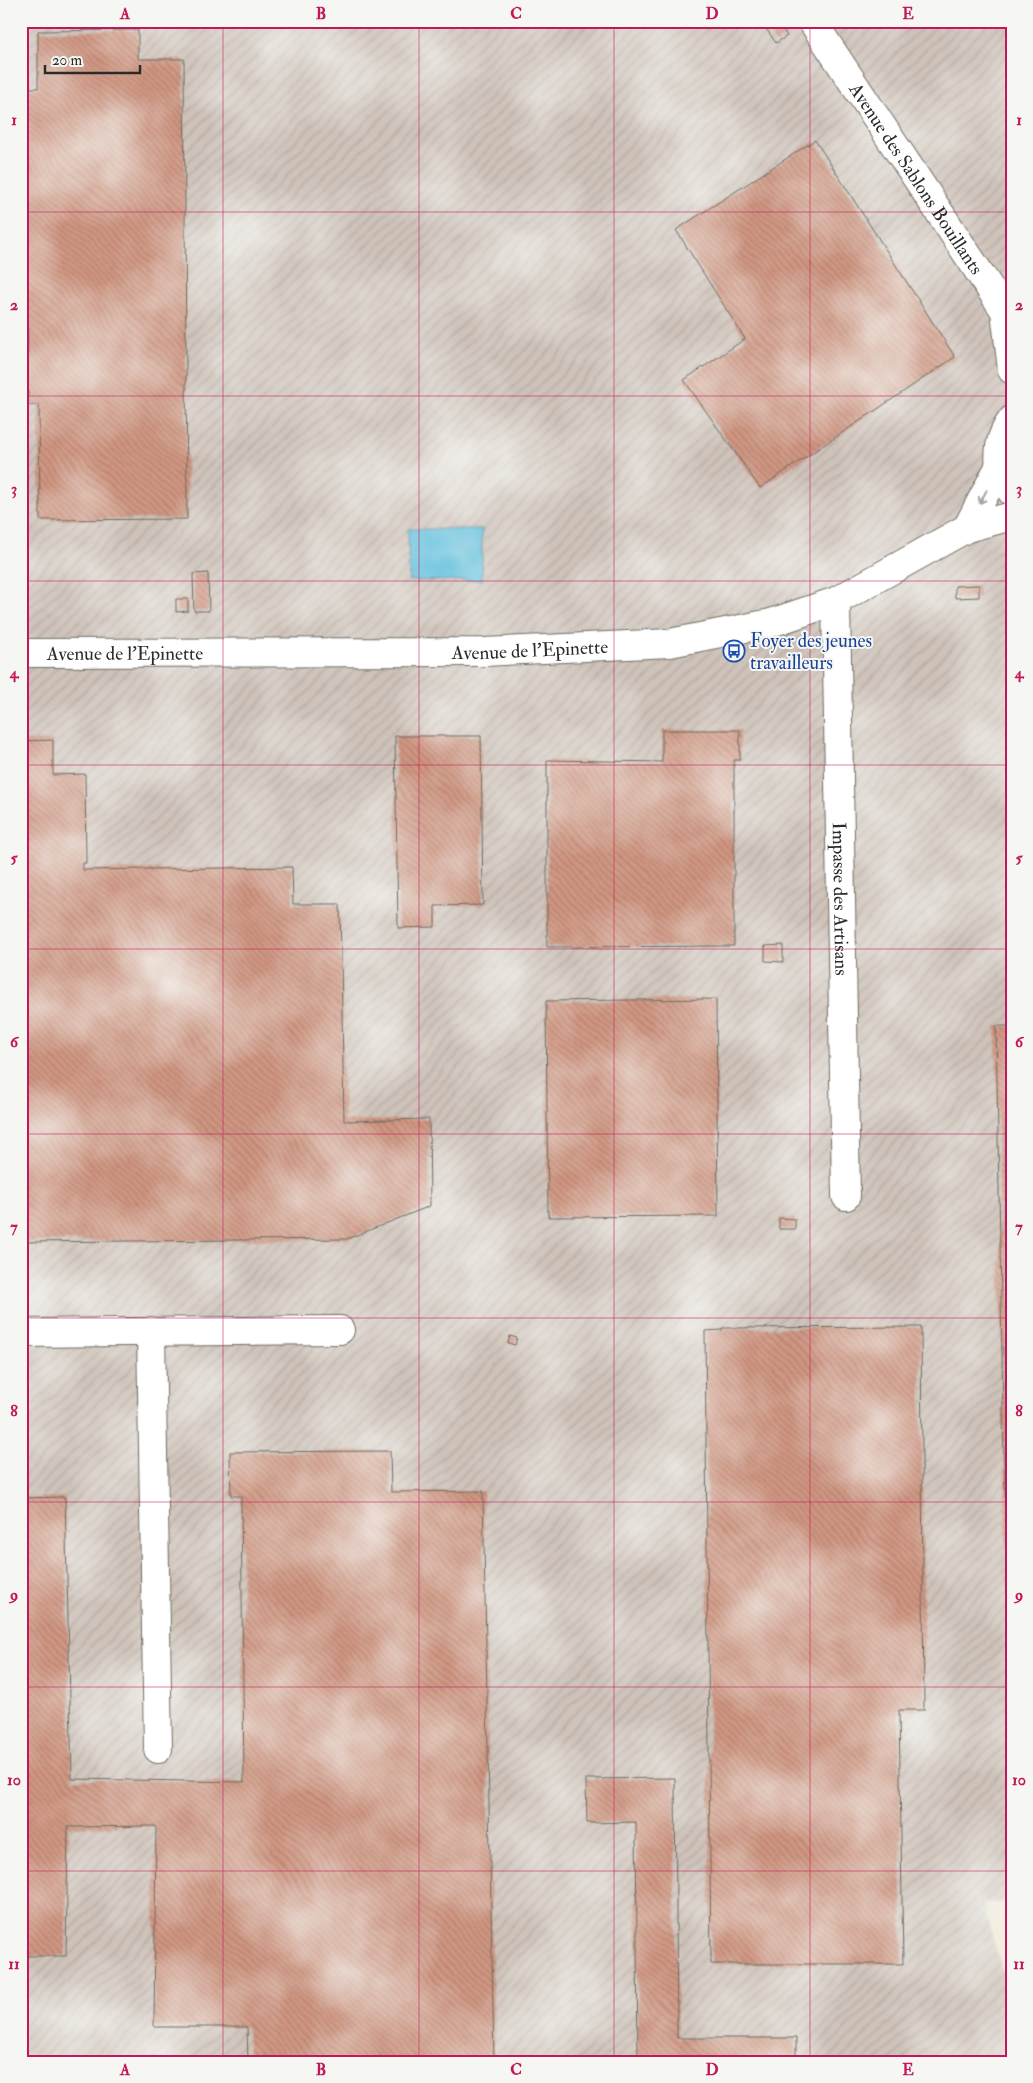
<svg xmlns="http://www.w3.org/2000/svg" width="1033" height="2083" viewBox="0 0 1033 2083" font-family="'IM FELL Double Pica',serif">
	<defs>
		<pattern id="industrial-furrows" width="10" height="10" patternUnits="userSpaceOnUse" patternTransform="scale(1.25)"><rect width="10" height="10" fill="#cec2b9"/><path d="M-1 1l2-2M0 10L10 0M9 11l2-2" fill="none" stroke="#b1a79f"/></pattern>
		<pattern id="building-back-hatch" width="6" height="6" patternUnits="userSpaceOnUse" patternTransform="scale(1.25)"><rect width="6" height="6" fill="#d19782"/><path d="M-1 5l2 2M0 0l6 6M5-1l2 2" fill="none" stroke="#aa7b6b"/></pattern>
	</defs>
	<rect width="100%" height="100%" fill="#f6f6f2"/>
	<filter id="ink" filterUnits="userSpaceOnUse"><feTurbulence type="fractalNoise" baseFrequency=".02" numOctaves="2"/><feDisplacementMap in="SourceGraphic" scale="10" xChannelSelector="R" yChannelSelector="G"/><feConvolveMatrix kernelMatrix="1 2 1 2 8 2 1 2 1" color-interpolation-filters="sRGB"/></filter>
	<filter id="wash" filterUnits="userSpaceOnUse"><feTurbulence type="fractalNoise" baseFrequency=".0096" numOctaves="4" result="noise"/><feDisplacementMap in="SourceGraphic" scale="20" xChannelSelector="R" yChannelSelector="G"/><feGaussianBlur stdDeviation="1.12" result="paint"/><feColorMatrix in="noise" values="0 0 0 0 0 0 0 0 0 0 0 0 0 0 0 0 0 1.4 0 .05"/><feComposite in="paint" operator="in"/></filter>
	<g filter="url(#wash)">
		<rect width="100%" height="100%" fill="#ebe4c6"/>
		<path fill="url(#industrial-furrows)" d="M21 21H1012V1902L983 1903 1012 2005V2062H21Z"/>
		<path fill="#5fbfde" stroke="#457584" d="M408 529H482V580L409 581Z"/>
		<g id="blocks">
			<path fill="url(#building-back-hatch)" d="M761 21H777L787 36 776 43Z
				M138 30V59H184L187 519 40 520 39 405H28L27 231 21 232V88H38V31Z
				M815 140 955 357 760 488 684 380 745 339 676 230Z
				M208 573 209 611H194L193 574Z
				M979 585V597L955 598V586Z
				M176 599H188V611L176 612Z
				M662 730H740V760H734V946L547 947V760L662 762Z
				M395 736H481L483 905 435 906V927L398 928Z
				M53 740V775L85 774 86 863H83V870L292 867 293 904H340L344 1121 429 1119 430 1206 347 1239 21 1242V741Z
				M783 945V962L765 961V946Z
				M716 999 718 1216 548 1217 546 1001Z
				M996 1026H1012V1663H1010V1652L1004 1463Z
				M779 1218 795 1219V1229H779Z
				M921 1327 924 1710H899L903 1964H711L705 1331 722 1330V1328Z
				M510 1336 517 1338 515 1345 508 1343Z
				M390 1451 391 1492 483 1491 494 2062H248L247 2027H154L156 1826 68 1827 66 1956H21V1498L65 1497 72 1779 244 1782 241 1496H231L230 1452Z
				M675 1778 677 2038H796V2062H638L636 1822 587 1823 586 1779Z"/>
		</g>
	</g>
	<g filter="url(#ink)">
		<use href="#blocks" fill-opacity="0" stroke="#6e6c61" stroke-width="1"/>
		<g fill="none" stroke-linecap="round" stroke-linejoin="round">
			<g stroke="#6e6c61" stroke-width="30">
				<g id="minor">
					<path id="s1" d="M812 21 1005 311 1012 370"/>
					<path d="M1012 420C995 442 995 471 1012 492"/>
					<path d="M967 528 999 467"/>
					<path id="s2" d="M836 601 846 1196"/>
					<path id="s3" d="M21 653 483 652 670 643 771 623 836 601 967 528 1012 516"/>
					<path d="M151 1331 158 1749"/>
					<path d="M21 1333 340 1330"/>
				</g>
			</g>
			<use href="#minor" stroke="#fff" stroke-width="28"/>
		</g>
		<defs><path id="oneway-shaft" d="M-6 0H5M1.5-3L5.5 0L1.5 3" fill="none" stroke-width="1.6" stroke-linecap="round" stroke-linejoin="round" transform="scale(1.25)"/></defs>
		<use stroke="#a0a0a0" href="#oneway-shaft" transform="translate(983 497) rotate(118)"/>
	</g>
	<path fill="none" stroke="#c2185b" stroke-width="1" stroke-opacity="0.55" d="M223 21V2062M419 21V2062M614 21V2062M810 21V2062M21 212H1012M21 396H1012M21 581H1012M21 765H1012M21 949H1012M21 1134H1012M21 1318H1012M21 1502H1012M21 1687H1012M21 1871H1012"/>
	<defs>
		<g id="bus-ring" transform="scale(1.125)"><circle r="9.5" fill="#f6f6f2" stroke="#1a4fb4" stroke-width="1.5"/><path d="M-5-6H5V4H4V6H2V4H-2V6H-4V4H-5ZM-3.5-4V0h7V-4ZM-3.5 1.2v1.5H-2V1.2ZM2 1.2v1.5H3.5V1.2Z" fill="#1a4fb4"/></g>
	</defs>
	<g fill-rule="evenodd">
		<use href="#bus-ring" x="734" y="651"/>
	</g>
	<g text-anchor="middle" stroke-width="4" stroke-linejoin="round" paint-order="stroke">
		<g font-size="19" fill="#2b2b2b" stroke="#f6f6f2">
			<text dy="7" stroke="none"><textPath href="#s1" startOffset="189">Avenue des Sablons Bouillants</textPath></text>
			<text dy="7" stroke="none"><textPath href="#s3" startOffset="509">Avenue de l'Epinette</textPath></text>
			<text dy="7" stroke="none"><textPath href="#s3" startOffset="104">Avenue de l'Epinette</textPath></text>
			<text dy="7" stroke="none"><textPath href="#s2" startOffset="298">Impasse des Artisans</textPath></text>
		</g>
		<g font-size="19" fill="#164399" stroke="#f6f6f2" text-anchor="start">
			<text x="750" y="647">Foyer des jeunes<tspan x="750" dy="22">travailleurs</tspan></text>
		</g>
	</g>
	<rect width="1033" height="2083" fill="none" stroke="#f6f6f2" stroke-width="55"/>
	<path d="M45 65v8h95v-8" fill="none" stroke="#2b2b2b" stroke-width="2.5"/>
	<text x="52" y="65" font-size="15" fill="#2b2b2b" stroke="#f6f6f2" stroke-width="4" paint-order="stroke">20 m</text>
	<rect x="28" y="28" width="978" height="2028" fill="none" stroke="#c2185b" stroke-width="2"/>
	<g font-size="16" text-anchor="middle" font-weight="bold" fill="#c2185b">
		<text x="125" y="19">A</text>
		<text x="321" y="19">B</text>
		<text x="516" y="19">C</text>
		<text x="712" y="19">D</text>
		<text x="908" y="19">E</text>
		<text x="14" y="125">1</text>
		<text x="1019" y="125">1</text>
		<text x="14" y="310">2</text>
		<text x="1019" y="310">2</text>
		<text x="14" y="494">3</text>
		<text x="1019" y="494">3</text>
		<text x="14" y="678">4</text>
		<text x="1019" y="678">4</text>
		<text x="14" y="863">5</text>
		<text x="1019" y="863">5</text>
		<text x="14" y="1047">6</text>
		<text x="1019" y="1047">6</text>
		<text x="14" y="1232">7</text>
		<text x="1019" y="1232">7</text>
		<text x="14" y="1416">8</text>
		<text x="1019" y="1416">8</text>
		<text x="14" y="1600">9</text>
		<text x="1019" y="1600">9</text>
		<text x="14" y="1785">10</text>
		<text x="1019" y="1785">10</text>
		<text x="14" y="1969">11</text>
		<text x="1019" y="1969">11</text>
		<text x="125" y="2075">A</text>
		<text x="321" y="2075">B</text>
		<text x="516" y="2075">C</text>
		<text x="712" y="2075">D</text>
		<text x="908" y="2075">E</text>
	</g>
</svg>
